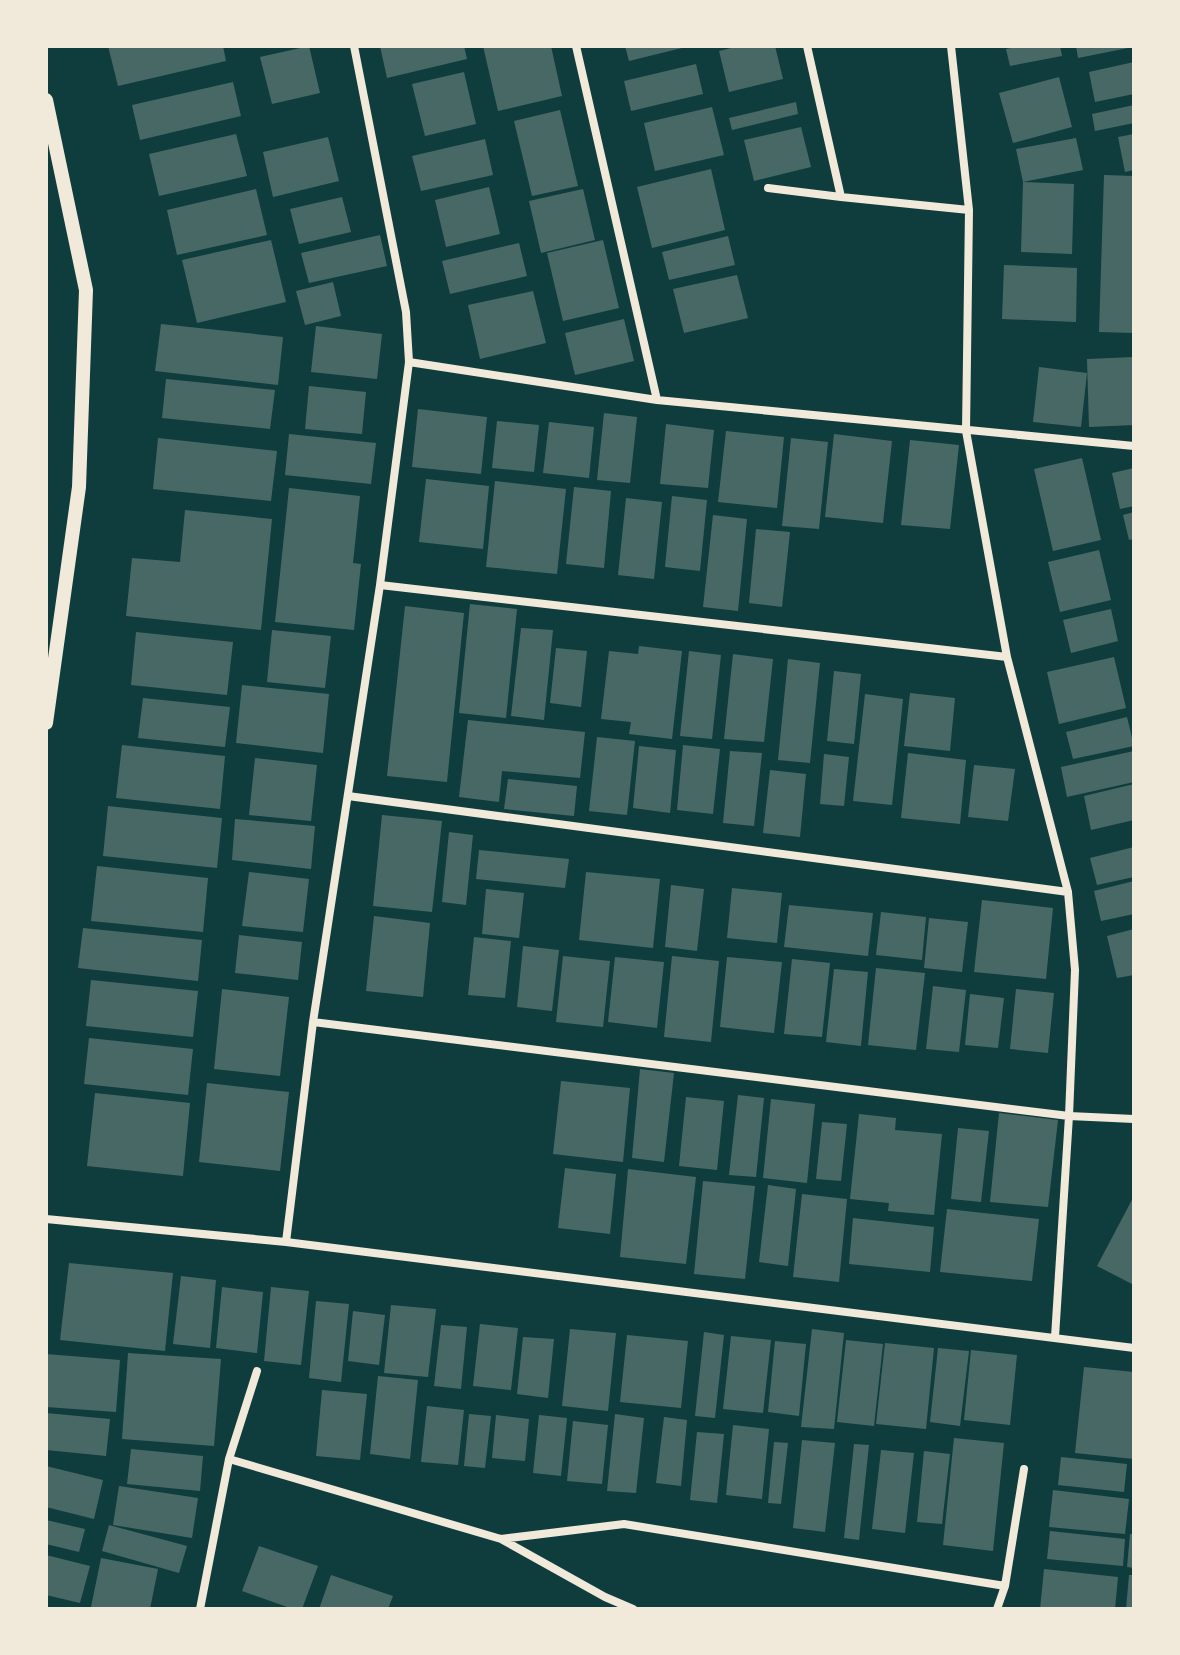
<svg xmlns="http://www.w3.org/2000/svg" width="1180" height="1655" viewBox="0 0 1180 1655" font-family="Montserrat,sans-serif">
	<rect width="100%" height="100%" fill="#0f3d3e"/>
	<path fill="#486865" d="M108 46H223L226 61 118 86Z
		M309 46 320 93 272 104 260 57Z
		M380 46H464L467 59 387 78Z
		M483 46H551L562 96 498 111Z
		M625 46H686V47L629 61Z
		M739 46H775L783 79 729 92 719 51Z
		M1021 46H1060L1062 56 1010 66 1006 49Z
		M1076 46H1133V47L1078 58Z
		M1134 62V94L1095 102 1089 72Z
		M696 64 703 94 631 111 624 81Z
		M464 72 476 124 425 136 412 84Z
		M1059 77 1072 127 1013 143 999 93Z
		M233 82 241 116 140 140 132 105Z
		M796 102 798 114 732 130 729 118Z
		M1134 105V123L1095 131 1092 114Z
		M712 107 724 155 655 171 644 123Z
		M560 110 578 186 532 196 514 121Z
		M801 127 811 167 754 181 744 140Z
		M236 134 247 176 159 196 149 154Z
		M1134 134V170L1125 172 1118 137Z
		M328 137 339 181 273 197 263 152Z
		M1076 138 1083 170 1023 182 1016 149Z
		M485 139 493 175 421 191 412 156Z
		M711 169 725 230 652 248 637 187Z
		M1104 175 1134 176V333L1099 332Z
		M1023 182 1074 184 1072 254 1021 252Z
		M489 187 500 234 446 247 435 200Z
		M256 189 267 235 177 255 167 210Z
		M583 189 595 240 541 253 529 201Z
		M342 197 351 232 299 244 290 209Z
		M380 235 387 266 309 283 301 253Z
		M728 236 735 265 669 280 662 252Z
		M271 240 286 302 197 323 182 260Z
		M603 240 619 308 563 321 547 253Z
		M519 243 527 276 450 294 442 261Z
		M1004 265 1077 268 1076 322 1002 319Z
		M737 275 748 318 684 333 673 289Z
		M333 282 341 316 305 325 296 291Z
		M533 291 546 343 480 359 468 305Z
		M624 319 634 361 575 375 565 333Z
		M161 324 283 337 278 385 155 371Z
		M316 326 382 334 377 379 311 372Z
		M1134 357V425L1089 427 1087 359Z
		M1039 367 1087 373 1081 427 1033 422Z
		M166 379 275 390 270 429 162 418Z
		M309 386 366 392 362 434 305 429Z
		M418 409 487 417 481 474 412 467Z
		M604 413 637 417 630 483 597 480Z
		M497 421 539 425 534 472 492 468Z
		M549 422 594 427 589 478 543 473Z
		M666 424 714 430 708 488 660 484Z
		M726 431 784 437 777 508 718 502Z
		M289 434 376 443 371 484 285 475Z
		M834 434 892 441 883 523 825 517Z
		M158 438 277 451 271 501 153 489Z
		M791 438 828 442 819 529 782 526Z
		M910 440 959 445 950 529 901 525Z
		M1082 458 1101 540 1053 551 1034 469Z
		M1134 468V506L1120 509 1112 473Z
		M426 479 489 486 483 549 419 542Z
		M495 481 566 489 557 574 486 567Z
		M574 487 611 491 604 568 566 564Z
		M289 488 360 496 353 563 361 564 354 630 275 622Z
		M672 496 707 500 700 571 665 567Z
		M626 498 662 502 654 579 618 575Z
		M185 510 272 519 261 630 126 616 132 558 180 562Z
		M1134 512V539L1129 540 1123 515Z
		M713 515 747 519 738 611 703 607Z
		M756 529 790 532 782 607 749 603Z
		M1099 550 1111 600 1060 612 1048 562Z
		M470 604 517 609 506 718 459 713Z
		M405 606 464 613 447 782 387 776Z
		M1111 609 1118 641 1071 653 1063 620Z
		M521 628 553 630 544 720 511 716Z
		M272 630 331 636 325 688 267 682Z
		M136 632 233 642 227 695 131 685Z
		M639 646 682 651 672 739 629 734 631 722 601 719 609 651 638 654Z
		M556 648 587 651 581 707 550 703Z
		M689 651 721 655 712 739 680 736Z
		M733 654 773 659 764 742 724 739Z
		M1114 657 1126 708 1059 724 1047 672Z
		M788 659 820 663 810 763 778 760Z
		M834 671 861 674 854 744 827 741Z
		M242 685 329 694 323 753 236 743Z
		M910 693 955 698 950 751 904 746Z
		M865 694 903 699 892 805 853 801Z
		M143 698 230 707 225 747 138 738Z
		M1127 717 1134 746 1073 759 1066 732Z
		M468 720 585 732 580 778 502 771 499 802 459 797Z
		M597 737 635 741 627 815 589 811Z
		M122 745 225 756 220 809 116 798Z
		M683 745 720 749 713 814 677 810Z
		M639 746 676 750 670 813 633 808Z
		M730 751 762 753 754 826 723 823Z
		M1134 751V782L1067 797 1061 767Z
		M908 753 966 760 960 824 901 818Z
		M824 754 849 757 844 806 820 804Z
		M255 758 317 765 311 821 249 815Z
		M974 765 1015 769 1008 821 968 817Z
		M770 770 806 774 800 837 763 833Z
		M508 779 577 786 574 816 504 809Z
		M1134 784V820L1091 830 1084 796Z
		M108 806 222 818 217 868 103 856Z
		M382 815 442 821 432 912 373 906Z
		M235 819 315 826 311 869 232 860Z
		M449 832 473 835 466 905 442 902Z
		M1134 847V877L1097 885 1090 858Z
		M479 850 569 859 565 888 476 879Z
		M97 866 208 878 203 932 91 921Z
		M249 872 309 879 303 932 242 926Z
		M586 872 660 879 653 948 579 940Z
		M1134 881V914L1101 921 1094 891Z
		M671 885 704 889 697 951 665 947Z
		M732 888 782 893 777 943 727 938Z
		M486 889 524 893 519 938 482 934Z
		M982 900 1053 908 1046 979 974 972Z
		M789 905 873 913 868 956 784 947Z
		M881 912 926 917 922 960 876 955Z
		M374 916 430 923 423 997 366 991Z
		M929 918 968 922 962 972 924 968Z
		M83 928 202 940 198 981 78 968Z
		M1134 929V975L1117 978 1107 936Z
		M239 935 302 942 298 980 235 973Z
		M474 937 511 941 505 998 468 995Z
		M523 946 559 950 552 1011 517 1007Z
		M563 956 610 961 603 1027 556 1022Z
		M672 956 719 961 711 1042 664 1037Z
		M615 957 664 962 657 1028 608 1022Z
		M727 957 782 962 774 1033 720 1027Z
		M792 959 830 963 822 1037 784 1034Z
		M876 968 925 973 916 1050 868 1045Z
		M834 969 868 972 861 1046 826 1042Z
		M91 980 198 991 193 1037 86 1026Z
		M933 986 966 990 959 1052 926 1049Z
		M222 989 289 997 280 1076 214 1069Z
		M1016 989 1054 993 1048 1053 1010 1049Z
		M970 994 1004 998 998 1048 965 1045Z
		M89 1038 193 1049 188 1095 84 1084Z
		M640 1069 674 1073 664 1162 632 1158Z
		M561 1081 630 1088 623 1162 553 1154Z
		M207 1083 289 1092 280 1171 199 1162Z
		M95 1093 190 1103 183 1176 87 1166Z
		M738 1095 764 1098 756 1177 729 1175Z
		M686 1097 724 1101 717 1170 679 1166Z
		M771 1099 815 1104 807 1183 763 1178Z
		M999 1113 1058 1120 1048 1207 990 1202Z
		M859 1114 896 1118 895 1130 942 1134 934 1215 888 1211 889 1203 850 1199Z
		M822 1122 847 1124 841 1181 816 1179Z
		M958 1128 989 1131 981 1202 951 1199Z
		M565 1168 616 1174 610 1234 558 1228Z
		M628 1169 696 1177 686 1264 620 1257Z
		M703 1181 755 1186 745 1279 694 1274Z
		M768 1185 796 1189 788 1266 759 1262Z
		M802 1194 847 1199 839 1282 793 1277Z
		M1134 1196V1285L1097 1266Z
		M947 1209 1039 1219 1032 1281 940 1272Z
		M853 1218 934 1227 930 1272 849 1264Z
		M69 1263 173 1273 165 1351 60 1340Z
		M181 1276 216 1280 210 1348 173 1344Z
		M222 1287 263 1292 257 1353 216 1348Z
		M271 1287 309 1291 301 1365 264 1361Z
		M316 1301 349 1304 341 1382 309 1378Z
		M391 1305 436 1309 428 1377 384 1373Z
		M353 1311 385 1315 379 1365 348 1361Z
		M480 1324 518 1328 511 1390 473 1386Z
		M441 1325 467 1327 461 1389 434 1386Z
		M570 1329 616 1333 608 1411 562 1406Z
		M812 1329 844 1333 834 1429 801 1427Z
		M704 1332 724 1335 715 1418 695 1416Z
		M627 1335 688 1341 681 1408 620 1402Z
		M731 1336 771 1340 763 1413 723 1409Z
		M523 1337 554 1339 548 1398 517 1394Z
		M846 1340 883 1344 874 1426 837 1422Z
		M775 1341 806 1344 799 1416 768 1412Z
		M885 1343 934 1348 926 1429 876 1424Z
		M938 1348 969 1351 960 1426 930 1422Z
		M971 1350 1017 1355 1010 1425 964 1420Z
		M128 1353 221 1359 214 1446 122 1439Z
		M46 1354 120 1360 116 1412 46 1407Z
		M1084 1367 1134 1372V1459L1075 1453Z
		M378 1376 418 1380 410 1459 370 1454Z
		M322 1390 367 1394 360 1460 316 1456Z
		M427 1406 464 1410 458 1465 421 1462Z
		M46 1413 110 1419 106 1456 46 1450Z
		M469 1414 491 1416 485 1468 464 1466Z
		M615 1414 644 1418 636 1493 607 1491Z
		M496 1415 529 1419 525 1461 492 1458Z
		M539 1415 567 1418 561 1476 533 1473Z
		M664 1417 687 1420 681 1486 656 1483Z
		M573 1421 608 1425 602 1484 567 1481Z
		M733 1425 769 1429 762 1499 726 1495Z
		M697 1432 724 1434 717 1503 690 1500Z
		M954 1438 1004 1443 993 1551 943 1545Z
		M802 1440 835 1443 825 1532 793 1528Z
		M774 1442 788 1443 781 1504 768 1503Z
		M854 1444 869 1445 859 1540 844 1538Z
		M131 1449 203 1456 200 1491 127 1484Z
		M881 1450 914 1453 905 1533 872 1529Z
		M924 1451 950 1454 942 1524 917 1522Z
		M1061 1457 1127 1464 1124 1492 1058 1485Z
		M46 1466 103 1480 94 1519 46 1507Z
		M119 1486 198 1498 192 1538 113 1525Z
		M1053 1490 1129 1499 1125 1534 1049 1527Z
		M46 1520 85 1529 79 1552 46 1544Z
		M109 1525 187 1546 179 1573 102 1551Z
		M1050 1531 1125 1539 1123 1566 1047 1559Z
		M1130 1534H1134V1568L1127 1567Z
		M259 1546 318 1566 302 1609H293L242 1591Z
		M46 1555 90 1566 80 1603 46 1595Z
		M101 1558 158 1569 150 1609H103L91 1607Z
		M1044 1569 1118 1577 1115 1609H1040Z
		M331 1575 393 1596 388 1609H319Z
		M1129 1575H1134V1609H1126Z"/>
	<g fill="none" stroke-linecap="round" stroke-linejoin="round">
		<path stroke="#f1e9da" stroke-width="8" d="M576 46 657 400
			M807 46 841 197
			M951 46 969 210 966 431 1007 657 1068 892 1075 970 1069 1116 1055 1337
			M768 188 841 197 969 210
			M409 362 657 400 1134 446
			M380 585 1007 657
			M348 796 1068 892
			M313 1022 1069 1116 1134 1119
			M46 1219 286 1242 1134 1348
			M286 1242 313 1022 380 585 409 362 406 312 354 46
			M229 1459 501 1539 624 1524 1005 1586 997 1609
			M501 1539 605 1597 633 1609
			M1005 1586 1024 1469
			M200 1609 229 1459 257 1371"/>
		<path stroke="#f1e9da" stroke-width="14" d="M46 100 86 290 79 487 46 723"/>
	</g>
	<rect width="1180" height="1655" fill="none" stroke="#f1e9da" stroke-width="96"/>
</svg>
